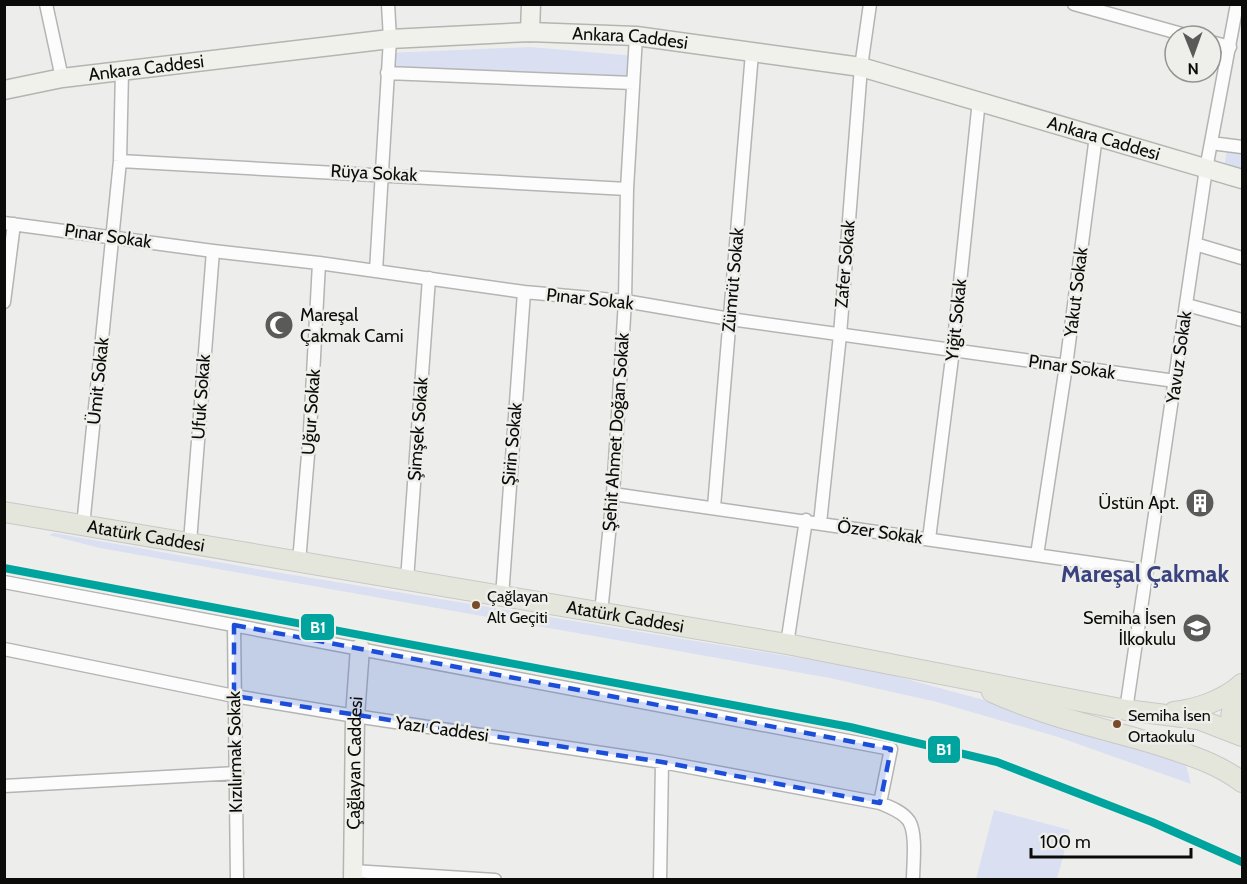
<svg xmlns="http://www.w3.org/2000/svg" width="1247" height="884" viewBox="0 0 1247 884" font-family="Cabin,sans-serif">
	<rect width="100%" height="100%" fill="#edeeeb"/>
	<path fill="#dadff2" d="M530 47 635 56 634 76 388 67V53Z
		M1227 150 1242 152V171L1224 167Z
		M54 533 257 569 873 670 984 700 1186 765 1191 784 1058 737 937 702 830 678 100 548 49 535Z
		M994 810 1070 830 1057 879H976Z"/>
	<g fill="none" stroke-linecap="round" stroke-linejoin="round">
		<g stroke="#b4b5b3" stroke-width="15">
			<path id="street" d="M46 4 62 78
				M1074 4 1189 36
				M1211 42 1230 47
				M387 73 633 83
				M1211 143 1242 147
				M120 161 627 189
				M4 223 213 251 319 263 524 292 625 301 730 319 1175 381
				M1195 244 1242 258
				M376 271 390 39 388 4
				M4 302 14 224
				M1187 305 1242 320
				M613 494 1147 571
				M714 507 752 53
				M820 523 840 335 861 67 870 4
				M83 526 120 161 122 71
				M929 539 953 350 979 100
				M190 542 213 251
				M1037 555 1066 366 1096 136
				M299 562 310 431 319 263
				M407 580 429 278
				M4 582 891 749 880 803
				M502 597 524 292
				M601 613 613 494 625 301 627 189 636 36
				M234 625 237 880
				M787 644 806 520
				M4 649 234 696 355 716 662 762 880 803C890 807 903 812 909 821 917 834 913 864 913 880
				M1126 710 1206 169 1237 4
				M4 786 237 773
				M353 871 495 880
				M660 880 662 762"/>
		</g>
		<g stroke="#b4b5b3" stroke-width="21">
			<g id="secondary">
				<path d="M530 32 531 4"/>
				<path id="s1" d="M4 90 62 78 390 39 530 32 636 36 861 67 1242 179"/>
				<path id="s2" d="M353 880 355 716 360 648"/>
			</g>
		</g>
		<g stroke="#c8c8c7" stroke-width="22">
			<g id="primary">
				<path id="s3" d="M4 512 787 644 1126 710 1198 719 1242 736"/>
				<path d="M992 692C1044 716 1103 728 1159 745 1189 755 1217 763 1242 782"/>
				<path d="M1174 712C1198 709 1224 700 1242 684"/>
				<path d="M1231 731C1230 713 1233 700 1242 684"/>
			</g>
		</g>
		<use href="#street" stroke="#fcfcfc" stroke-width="12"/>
		<use href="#secondary" stroke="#f0f1eb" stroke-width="18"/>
		<use href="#primary" stroke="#e4e6db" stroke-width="20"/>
		<g stroke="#eeefea" stroke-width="12">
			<path id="rail-1" d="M4 568 850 727 997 762 1152 822 1242 862"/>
		</g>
		<use href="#rail-1" stroke="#00a49f" stroke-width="8"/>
	</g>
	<path fill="#1d4ed8" fill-opacity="0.2" stroke="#1d4ed8" stroke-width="4.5" stroke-dasharray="12 8" stroke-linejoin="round" d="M234 625 891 749 880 803 662 762 234 696Z"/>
	<defs>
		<g id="mosque-disc" transform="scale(1.5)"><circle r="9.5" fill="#5a5b59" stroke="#eeefea"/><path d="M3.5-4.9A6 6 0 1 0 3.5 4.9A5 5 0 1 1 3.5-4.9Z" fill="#fff"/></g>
		<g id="building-disc" transform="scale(1.5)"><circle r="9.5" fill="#5a5b59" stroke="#eeefea"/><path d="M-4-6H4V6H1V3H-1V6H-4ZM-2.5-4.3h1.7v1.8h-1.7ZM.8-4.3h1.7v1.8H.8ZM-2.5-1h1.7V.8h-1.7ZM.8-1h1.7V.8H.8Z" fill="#fff"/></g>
		<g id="school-disc" transform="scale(1.5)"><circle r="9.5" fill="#5a5b59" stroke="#eeefea"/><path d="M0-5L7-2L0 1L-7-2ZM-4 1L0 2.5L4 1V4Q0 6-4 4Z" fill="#fff"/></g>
	</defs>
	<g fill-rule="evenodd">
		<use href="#mosque-disc" x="279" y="325"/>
		<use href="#building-disc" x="1200" y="503"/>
		<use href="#school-disc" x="1197" y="628"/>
	</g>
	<g fill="#7a4b2a" stroke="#eeefea" stroke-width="2">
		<circle cx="476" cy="605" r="5"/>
		<circle cx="1117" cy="724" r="5"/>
	</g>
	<g text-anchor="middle" stroke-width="5" stroke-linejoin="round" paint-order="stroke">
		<g font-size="16" fill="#0b0c0a" stroke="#eeefea" text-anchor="start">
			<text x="487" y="602">Çağlayan<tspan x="487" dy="21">Alt Geçiti</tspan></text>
			<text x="1128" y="721">Semiha İsen<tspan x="1128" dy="21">Ortaokulu</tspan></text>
		</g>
		<g font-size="18" fill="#0b0c0a" stroke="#eeefea">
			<text dy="6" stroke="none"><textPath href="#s1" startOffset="630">Ankara Caddesi</textPath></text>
			<text dy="6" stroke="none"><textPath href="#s1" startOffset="144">Ankara Caddesi</textPath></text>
			<text dy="6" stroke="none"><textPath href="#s1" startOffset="1116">Ankara Caddesi</textPath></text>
			<text transform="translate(374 173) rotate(3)" y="6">Rüya Sokak</text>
			<text transform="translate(108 236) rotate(8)" y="6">Pınar Sokak</text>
			<text transform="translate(845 264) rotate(-85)" y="6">Zafer Sokak</text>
			<text transform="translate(733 280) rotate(-85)" y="6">Zümrüt Sokak</text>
			<text transform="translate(1076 292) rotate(-83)" y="6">Yakut Sokak</text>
			<text transform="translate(590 299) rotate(6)" y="6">Pınar Sokak</text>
			<text transform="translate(956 320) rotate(-84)" y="6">Yiğit Sokak</text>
			<text transform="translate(1179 357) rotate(-82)" y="6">Yavuz Sokak</text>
			<text transform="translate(1072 367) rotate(8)" y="6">Pınar Sokak</text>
			<text transform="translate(98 381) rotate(-84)" y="6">Ümit Sokak</text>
			<text transform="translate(201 397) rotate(-86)" y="6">Ufuk Sokak</text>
			<text transform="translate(311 412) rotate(-86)" y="6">Uğur Sokak</text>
			<text transform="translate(418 429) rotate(-86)" y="6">Şimşek Sokak</text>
			<text transform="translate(616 432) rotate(-86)" y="6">Şehit Ahmet Doğan Sokak</text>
			<text transform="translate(512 444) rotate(-85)" y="6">Şirin Sokak</text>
			<text transform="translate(880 532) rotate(8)" y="6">Özer Sokak</text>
			<text dy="6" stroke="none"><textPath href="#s3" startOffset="144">Atatürk Caddesi</textPath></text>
			<text dy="6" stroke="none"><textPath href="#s3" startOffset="630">Atatürk Caddesi</textPath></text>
			<text transform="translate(442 729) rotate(8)" y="6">Yazı Caddesi</text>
			<text transform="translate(235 752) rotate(-91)" y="6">Kızılırmak Sokak</text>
			<text dy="6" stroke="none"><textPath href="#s2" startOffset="117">Çağlayan Caddesi</textPath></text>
		</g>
		<g font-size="18" fill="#0b0c0a" stroke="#eeefea" text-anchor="end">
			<text x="300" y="321" text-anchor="start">Mareşal<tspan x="300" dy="21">Çakmak Cami</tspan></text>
			<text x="1179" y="509">Üstün Apt.</text>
			<text x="1176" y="624">Semiha İsen<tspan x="1176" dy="21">İlkokulu</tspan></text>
		</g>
		<g font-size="24" font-weight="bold" fill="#3a437f" stroke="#eeefea">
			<text x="1145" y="582">Mareşal Çakmak</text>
		</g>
	</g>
	<g stroke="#eeefea" stroke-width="2">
		<rect x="300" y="613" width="35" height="28" rx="6" fill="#00a49f"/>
		<rect x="927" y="735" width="34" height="29" rx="6" fill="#00a49f"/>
	</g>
	<g font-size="16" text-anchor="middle" font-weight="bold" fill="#fff">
		<text x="318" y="633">B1</text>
		<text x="944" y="755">B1</text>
	</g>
	<rect width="1247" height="884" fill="none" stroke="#0b0c0a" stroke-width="12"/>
	<g transform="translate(1193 54) rotate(179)"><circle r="28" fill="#eeefea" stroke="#939490" stroke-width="1.5"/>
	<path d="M0-4.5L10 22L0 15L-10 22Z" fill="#5a5b59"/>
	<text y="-9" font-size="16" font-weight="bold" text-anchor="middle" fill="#0b0c0a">N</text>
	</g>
	<path d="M1031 848v9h160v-9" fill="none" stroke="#0b0c0a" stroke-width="3"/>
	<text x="1040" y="848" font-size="18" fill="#0b0c0a" stroke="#eeefea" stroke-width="4.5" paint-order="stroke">100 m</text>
</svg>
